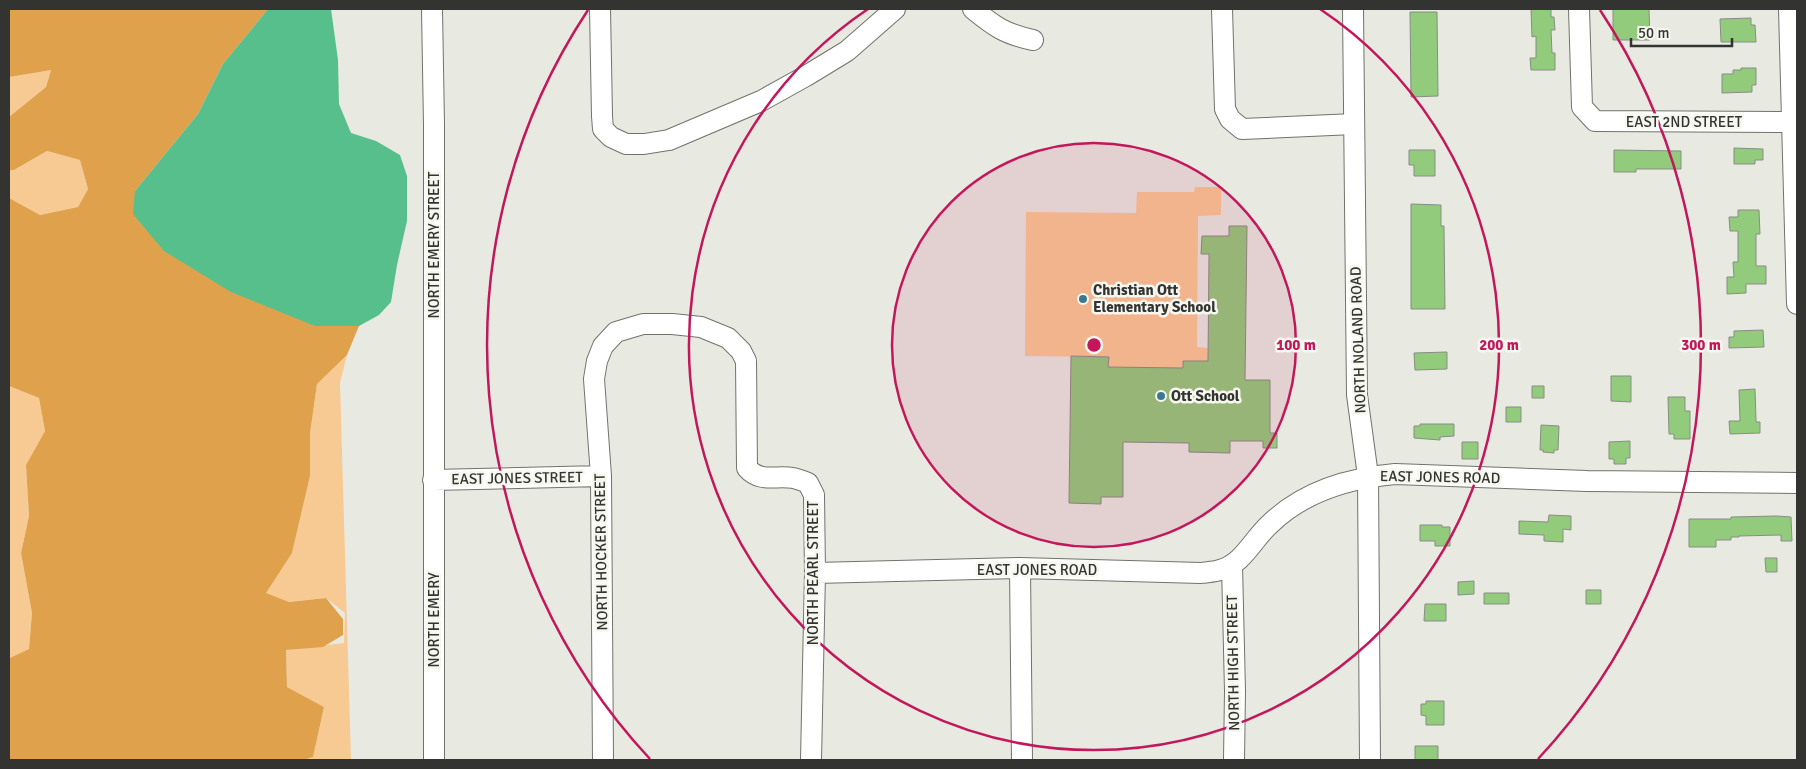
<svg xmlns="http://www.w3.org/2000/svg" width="1806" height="769" viewBox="0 0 1806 769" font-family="Signika,sans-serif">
	<rect width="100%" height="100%" fill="#e8eae2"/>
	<path fill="#f8ca93" d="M51 69 46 87 9 117V77Z
		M47 151 80 160 88 189 78 207 40 215 9 198V170H14Z
		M1195 187H1221V215L1198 216 1197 347 1208 348V361L1183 368 1108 367V357L1025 356 1026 212 1136 213 1137 192H1194Z
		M347 355 340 383 351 760H303L313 757 324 707 287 687 286 650 344 643 345 613 326 598 289 602 265 593 292 553 310 476V433L317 384Z
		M9 386 39 398 45 431 26 465 29 516 21 553 32 613 29 649 10 659Z"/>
	<path fill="#e0a14d" d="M9 9H268L223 64 198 114 135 191 315 326H359L347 355 317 384 310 433V476L292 553 266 593 289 602 326 598 343 619V635L323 647 286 650 287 687 324 707 313 757 303 760H9V657L10 658 29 649 32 613 21 553 29 516 26 465 45 431 39 398 9 386V198L40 215 78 207 88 189 80 160 47 151 14 170H9V117L46 87 51 70 9 77Z"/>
	<path fill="#56bf8c" d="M268 9H331L338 60 339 104 351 133 376 141 400 155 407 176V221L397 265 391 302 379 315 359 326H315L231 292 164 251 133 214 135 191 198 114 223 64Z"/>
	<path fill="#91cb7b" stroke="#888d86" d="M1531 9H1551V17H1554L1555 30H1551L1552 53H1555V70H1531L1530 58H1536V36L1532 37Z
		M1613 9H1649L1650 40H1613Z
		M1410 12H1437L1438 96 1411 97Z
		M1751 18V25H1755L1756 42H1721L1720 19Z
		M1741 68H1756V85H1752V92L1722 93V74H1733V70H1741Z
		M1734 148 1763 149V160H1755V164H1734Z
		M1409 150H1435V176H1414V165H1409Z
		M1614 150 1681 151V169H1636V172H1614Z
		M1411 204 1441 205V226H1444L1445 309H1411Z
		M1738 210H1759L1760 234H1756V266H1766V284H1746V293L1727 294V277H1734L1733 262H1738V231H1730L1729 217H1738Z
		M1229 226H1247L1245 380H1270V433H1277V448H1263V441H1230V453L1189 452V443L1123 442V497H1101V504L1069 503 1071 356 1109 357 1108 367 1183 368V361H1208L1209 254H1201L1202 236H1229Z
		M1763 330 1764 347 1729 348V337H1734V331Z
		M1447 352V369L1415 370 1414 353Z
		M1611 376H1631V402L1611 401Z
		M1532 386H1544V398H1532Z
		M1755 389 1756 420V422H1760V433L1730 434 1729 421H1740L1739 390Z
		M1668 397H1685V411H1690V439H1674V434H1669Z
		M1506 407H1521V422H1506Z
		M1420 424H1454V436L1440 437V440L1414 438V426H1420Z
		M1541 425 1559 426 1558 450H1554V453L1543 452V450H1540Z
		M1630 441V458H1626V464H1614V459H1609V442Z
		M1462 442H1478V459H1462Z
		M1549 515 1571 516V530L1563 529V542L1544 541V535L1519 534V521L1548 522Z
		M1777 516 1791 517 1792 541H1781V535L1739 536V537H1731V540H1716V547H1689V519H1731V517Z
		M1420 525H1442V527H1450V546H1435V541H1420Z
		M1765 558H1777V572H1766Z
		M1474 581V594L1458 595V582Z
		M1586 590H1601V604H1586Z
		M1484 593H1509V604H1484Z
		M1425 604H1446V621H1424Z
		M1426 701H1444V725H1426V716L1421 715V704H1426Z
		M1415 746H1438V760H1415Z"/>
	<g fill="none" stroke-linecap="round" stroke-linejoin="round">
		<g stroke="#71736b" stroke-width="22">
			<path id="minor" d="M432 9 434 125V760
				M600 9 602 116 603 129 611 137 626 144H644L669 140 761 101 806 76 847 51 895 9
				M973 9C995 27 1005 34 1033 40
				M1222 9 1225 109 1230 119 1242 129 1354 124
				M1353 9 1357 395 1368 476 1370 760
				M1579 9 1582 107 1595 121 1797 122
				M1789 9 1797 304
				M433 480 601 476
				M1232 565 1235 691 1234 760
				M1020 568 1022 760
				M815 573 1020 568 1201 573C1207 572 1214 572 1220 570 1243 564 1253 539 1270 524 1304 491 1349 478 1395 474L1587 481 1797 483
				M603 760 601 476 594 379 597 361 603 346 616 332 643 324H672L701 327 728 338 741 351 746 361 747 468C760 483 776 475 793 478 798 479 803 481 808 483L814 495 815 573 811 760"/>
		</g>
		<use href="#minor" stroke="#fff" stroke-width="20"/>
	</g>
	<circle cx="1094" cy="345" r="202" fill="#c2185b" fill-opacity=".12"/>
	<g fill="none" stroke="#c2185b" stroke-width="2.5">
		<circle cx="1094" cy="345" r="202"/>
		<path d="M1320 9A405 405 0 1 1 868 9"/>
		<path d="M650 759A607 607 0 0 1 588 10M1600 10A607 607 0 0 1 1538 759"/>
	</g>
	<g fill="#3c7990" stroke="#f6f7ef" stroke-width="2">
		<circle cx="1083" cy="299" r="5"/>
		<circle cx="1161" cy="396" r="5"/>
	</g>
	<g text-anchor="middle" stroke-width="5" stroke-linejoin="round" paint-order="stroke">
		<g font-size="15" fill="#333431" stroke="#f6f7ef">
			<text x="1684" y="127">EAST 2ND STREET</text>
			<text transform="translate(434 245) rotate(-90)" y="5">NORTH EMERY STREET</text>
			<text transform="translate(1358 340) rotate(-92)" y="5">NORTH NOLAND ROAD</text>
			<text transform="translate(1440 477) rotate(1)" y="5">EAST JONES ROAD</text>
			<text transform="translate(517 478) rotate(-1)" y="5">EAST JONES STREET</text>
			<text transform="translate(601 552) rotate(-91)" y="5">NORTH HOCKER STREET</text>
			<text x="1037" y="575">EAST JONES ROAD</text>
			<text transform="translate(813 573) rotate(-90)" y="5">NORTH PEARL STREET</text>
			<text transform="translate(434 620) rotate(-90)" y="5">NORTH EMERY</text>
			<text transform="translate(1233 663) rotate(-91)" y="5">NORTH HIGH STREET</text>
		</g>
		<g font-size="15" font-weight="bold" fill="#333431" stroke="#f6f7ef" text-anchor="start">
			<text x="1093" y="295">Christian Ott<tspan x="1093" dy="17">Elementary School</tspan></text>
			<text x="1171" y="401">Ott School</text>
		</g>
	</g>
	<circle cx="1094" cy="345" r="8" fill="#c2185b" stroke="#f6f7ef" stroke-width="2.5"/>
	<g font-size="15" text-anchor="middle" font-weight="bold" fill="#c2185b" stroke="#f6f7ef" stroke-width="5" stroke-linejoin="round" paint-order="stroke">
		<text x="1296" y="350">100 m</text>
		<text x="1499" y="350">200 m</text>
		<text x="1701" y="350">300 m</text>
	</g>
	<rect width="1806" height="769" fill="none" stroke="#333431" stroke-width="20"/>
	<path d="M1631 38v8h101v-8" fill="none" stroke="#333431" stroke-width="2.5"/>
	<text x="1638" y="38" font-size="15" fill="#333431" stroke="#f6f7ef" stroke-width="4" paint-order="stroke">50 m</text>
</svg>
